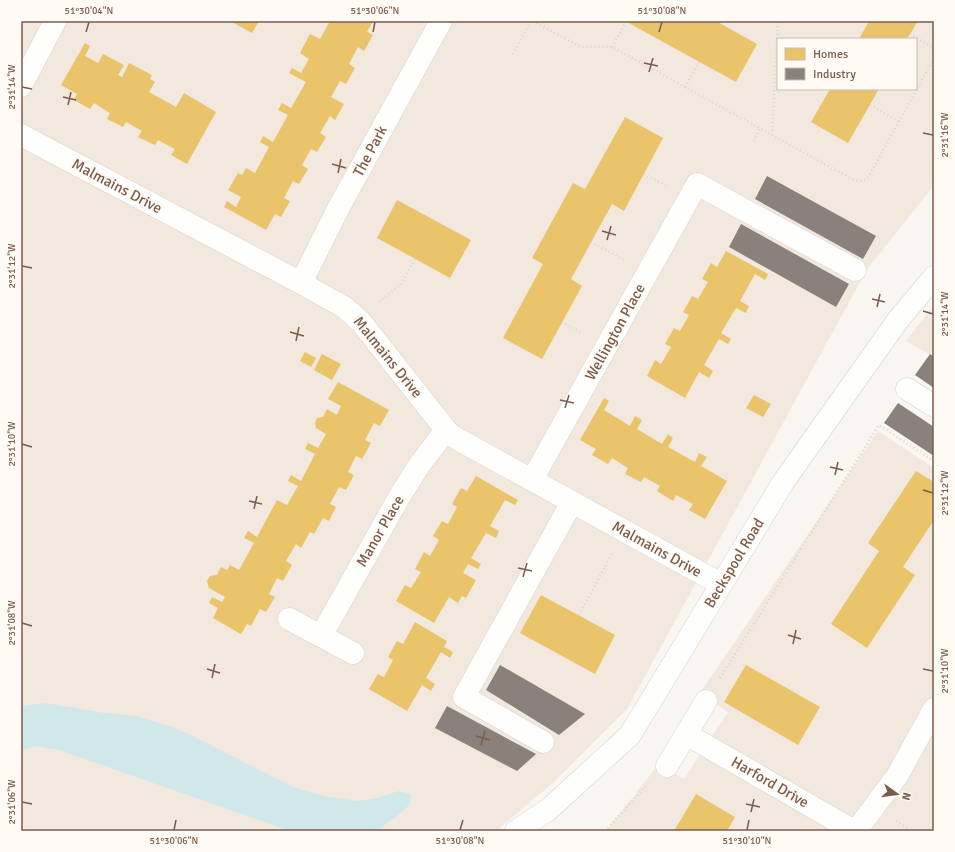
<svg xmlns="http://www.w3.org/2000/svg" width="955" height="852" viewBox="0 0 955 852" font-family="Signika,sans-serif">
	<rect width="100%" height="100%" fill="#f9f5f0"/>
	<path fill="#f2e8de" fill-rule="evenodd" d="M21 21H934V185L866 271 627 709 554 782 496 831H21ZM778 39H916V89H778Z
		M934 305V357L906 341Z
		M878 431 934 468V831H606L659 764 684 779 728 712 700 693Z"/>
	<path fill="#d0e8ea" d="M46 703 104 713 136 716 169 726 187 733 277 779 296 788 323 796 358 801 373 799 399 791 409 794 411 797 410 804 403 811 377 831H290L59 750 35 746 21 751V706L34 704Z"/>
	<path fill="#e9c46a" d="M230 21H259L252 33Z
		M330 21H373L367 32 373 35 364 51 358 47 349 64 355 68 346 84 340 81 331 97 344 104 335 120 330 116 320 133 326 137 317 152 311 149 302 165 308 169 299 184 293 181 284 198 290 201 281 217 275 214 266 230 224 207 227 201 236 207 241 197 228 190 238 173 242 175 246 168 255 173 269 147 260 142 263 136 273 142 288 115 278 110 282 103 291 108 306 82 289 73 292 68 301 73 309 59 300 53 310 34 320 39Z
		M625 21H716L757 44 736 82Z
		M869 21H918L907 39H859Z
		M85 43 90 46 85 56 98 63 103 54 124 65 118 75 122 77 129 63 152 75 150 79 155 82 149 92 176 107 184 93 216 112 187 164 171 155 175 149 158 140 155 145 138 137 142 131 126 122 123 127 107 119 110 113 94 103 90 109 74 100 77 94 61 85Z
		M830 89H879L848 143 811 122Z
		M625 117 663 138 624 211 612 204 571 279 582 286 542 359 503 338 543 264 532 258 573 183 585 189Z
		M397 200 471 240 450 278 377 238Z
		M726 251 768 274 765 280 755 274 740 301 749 306 746 313 736 308 721 333 731 339 728 344 719 339 704 365 713 371 709 378 699 372 685 398 647 376 655 360 661 364 671 347 665 344 674 328 680 331 689 315 683 312 692 296 698 299 708 282 702 279 711 263 717 267Z
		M305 352 316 358 311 367 300 361Z
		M322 354 341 364 332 380 314 370Z
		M338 382 389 410 380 426 374 423 365 440 371 443 362 459 356 456 348 472 354 475 346 490 339 487 330 504 336 507 329 521 323 518 314 534 310 532 301 548 296 544 286 561 292 565 283 581 277 578 269 594 275 597 266 612 260 609 251 626 247 624 241 634 213 618 218 608 209 603 212 597 222 602 225 597 209 588 207 581 210 576 217 575 221 567 227 570 230 565 239 570 254 543 244 538 248 531 257 537 277 500 287 505 298 486 288 481 291 475 301 481 315 454 305 449 308 443 318 448 326 434 316 428 315 423 317 418 323 417 327 409 337 415 341 406 328 399Z
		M754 395 771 404 763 417 746 408Z
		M604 398 609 401 604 410 630 426 635 416 642 420 637 429 662 444 668 434 673 438 668 447 695 462 699 453 707 457 701 466 727 481 705 519 689 510 693 504 676 495 673 501 657 491 660 486 644 477 641 482 625 474 628 468 612 458 608 464 592 455 596 449 580 440Z
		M916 471 934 482V520L903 567 915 575 867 648 831 624 879 551 868 543Z
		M476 476 518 500 515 505 505 500 490 526 499 531 496 538 486 533 471 558 481 564 478 569 468 564 463 573 476 580 466 598 462 596 458 603 449 597 434 623 396 601 405 585 411 588 421 572 415 569 424 552 430 556 439 540 433 536 442 521 448 524 457 507 452 504 461 488 467 491Z
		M541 595 615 635 595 674 520 633Z
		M415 622 447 641 444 647 453 652 450 658 441 652 426 678 435 684 431 691 422 685 407 711 369 689 378 674 384 677 393 660 388 657 397 641 403 644Z
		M746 665 820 707 798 745 724 702Z
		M696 794 735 817 727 831H674Z"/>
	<path fill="#8a817c" d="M767 176 876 236 863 259 755 199Z
		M741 224 849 284 836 307 729 247Z
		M930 354 934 357V388L915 375Z
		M898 403 934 427V456L884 423Z
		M500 665 585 714 559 735 486 690Z
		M447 706 536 754 517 771 435 728Z"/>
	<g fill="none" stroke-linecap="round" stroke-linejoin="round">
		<g stroke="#d7d1cb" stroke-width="23">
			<path id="minor" d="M21 86 55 21
				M21 135 301 283 344 307 361 322 446 430 452 436 721 584
				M301 283 338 209 441 21
				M907 389 934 406
				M532 480 697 184 855 270
				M289 619 353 653
				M321 636 401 494 420 464 446 430
				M686 734 854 831
				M543 742 464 697 572 502
				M667 766 706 701
				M516 831 548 810 630 735 784 481 898 320 934 277
				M856 831 897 776 934 709"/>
		</g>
		<path stroke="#dcd5d0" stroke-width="2.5" stroke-dasharray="1 3" stroke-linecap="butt" d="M533 21 581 47H612L852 179C859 182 864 182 869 176L934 58
			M910 34 934 48
			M612 47 626 22
			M513 54 531 21
			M685 87 699 62
			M870 105 899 122
			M772 135 778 21
			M754 141 760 128
			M644 174 667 186
			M591 242 624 260
			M379 302 401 284 415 259
			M562 322 582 333
			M579 615 612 554
			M720 678 879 425 934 461
			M896 821 912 831
			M605 831 648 784"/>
		<use href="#minor" stroke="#fefefd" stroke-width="22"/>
	</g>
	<path fill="none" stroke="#7a5c4d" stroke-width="1.5" d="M86 32 89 22M373 32 375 22M659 32 662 22M644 63 658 66M649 72 653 58M22 87 32 89M63 97 76 100M68 105 71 92M923 133 933 135M332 164 346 168M338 173 341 159M602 231 616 235M607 240 611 226M22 266 32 268M872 299 885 302M877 307 880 294M923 311 933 314M290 332 304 336M296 341 299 327M560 400 574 403M565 408 569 395M22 444 32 447M830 467 843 470M835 475 838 462M923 490 933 493M249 501 262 504M254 509 257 496M518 568 532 571M523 577 527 563M22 623 32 626M788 635 801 639M793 644 796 630M207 669 220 673M923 669 933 671M212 678 215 664M476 736 490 740M481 745 485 731M22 802 32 804M746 804 760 807M751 812 754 799M174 830 176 820M460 830 463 820M747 830 749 820"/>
	<g text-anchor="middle" stroke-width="4" stroke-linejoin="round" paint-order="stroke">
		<g font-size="15" fill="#7a5c4d" stroke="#fffaf3">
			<text transform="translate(370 151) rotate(-62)" y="5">The Park</text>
			<text transform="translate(117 186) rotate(28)" y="5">Malmains Drive</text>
			<text transform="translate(615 332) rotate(-61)" y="5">Wellington Place</text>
			<text transform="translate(388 357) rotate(51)" y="5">Malmains Drive</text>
			<text transform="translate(380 531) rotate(-60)" y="5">Manor Place</text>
			<text transform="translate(657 549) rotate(29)" y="5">Malmains Drive</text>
			<text transform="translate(734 563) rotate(-59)" y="5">Beckspool Road</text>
			<text transform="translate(770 782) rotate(30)" y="5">Harford Drive</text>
		</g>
	</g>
	<rect width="955" height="852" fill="none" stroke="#fffaf3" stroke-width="44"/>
	<rect x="777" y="38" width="140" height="52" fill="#fffaf3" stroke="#cabbb1"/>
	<rect x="785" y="48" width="20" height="12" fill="#e9c46a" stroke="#cabbb1"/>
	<text x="813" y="58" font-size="12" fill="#7a5c4d">Homes</text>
	<rect x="785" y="68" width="20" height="12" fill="#8a817c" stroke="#cabbb1"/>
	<text x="813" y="78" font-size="12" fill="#7a5c4d">Industry</text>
	<g transform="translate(897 794) rotate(104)" stroke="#fffaf3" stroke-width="3" paint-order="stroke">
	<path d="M0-3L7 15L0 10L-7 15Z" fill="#7a5c4d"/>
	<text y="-6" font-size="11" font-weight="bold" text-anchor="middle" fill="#7a5c4d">N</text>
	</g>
	<rect x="22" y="22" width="911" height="808" fill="none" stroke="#7a5c4d" stroke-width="1.5"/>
	<g font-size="10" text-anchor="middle" fill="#7a5c4d">
		<text x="89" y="14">51°30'04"N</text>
		<text x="375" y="14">51°30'06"N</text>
		<text x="662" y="14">51°30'08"N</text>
		<text transform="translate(11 87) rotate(-90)" y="4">2°31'14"W</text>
		<text transform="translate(944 135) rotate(-90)" y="4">2°31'16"W</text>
		<text transform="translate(11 266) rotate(-90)" y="4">2°31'12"W</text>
		<text transform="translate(944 314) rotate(-90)" y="4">2°31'14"W</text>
		<text transform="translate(11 444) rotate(-90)" y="4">2°31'10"W</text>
		<text transform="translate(944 493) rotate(-90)" y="4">2°31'12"W</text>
		<text transform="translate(11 623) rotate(-90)" y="4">2°31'08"W</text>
		<text transform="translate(944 671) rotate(-90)" y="4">2°31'10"W</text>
		<text transform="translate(11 802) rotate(-90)" y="4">2°31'06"W</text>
		<text x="174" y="844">51°30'06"N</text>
		<text x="460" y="844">51°30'08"N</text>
		<text x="747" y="844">51°30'10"N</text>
	</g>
</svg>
